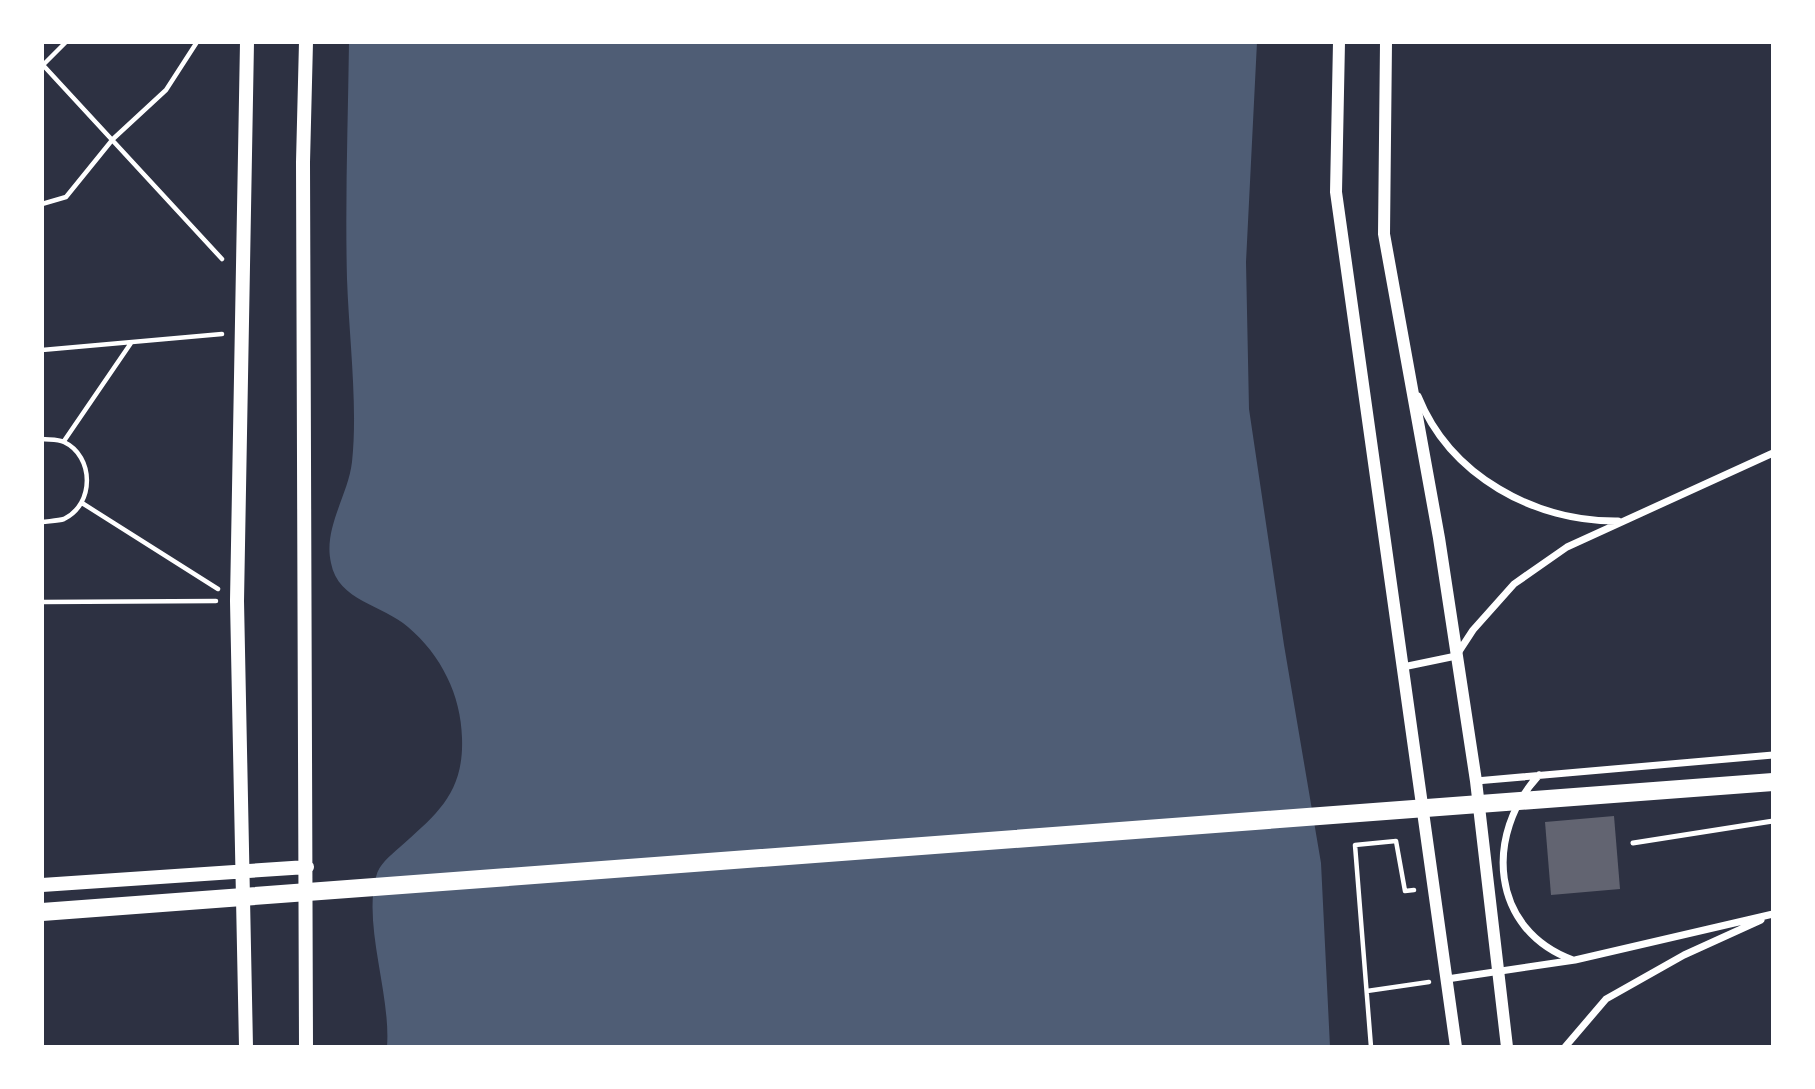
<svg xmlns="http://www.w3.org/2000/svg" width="1815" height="1089" viewBox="0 0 1815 1089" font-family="Jost,sans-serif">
	<rect width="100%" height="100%" fill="#2d3142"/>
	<path fill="#4f5d75" d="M349 42H1257L1246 262 1249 409 1284 645 1321 863 1330 1047H387C391 994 363 926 376 877 379 864 390 856 400 847 437 814 464 793 462 738 461 695 441 655 408 627 383 605 338 601 331 563 323 528 348 496 352 462 358 406 349 337 347 279 345 200 348 121 349 42Z"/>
	<path fill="#626471" d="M1614 816 1620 889 1551 895 1545 822Z"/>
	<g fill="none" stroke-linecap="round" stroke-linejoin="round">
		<path stroke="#fff" stroke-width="4.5" d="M42 64 222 259
			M43 65 66 42
			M42 204 66 197 113 139 166 90 197 42
			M42 350 222 334
			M42 439C48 440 58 439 64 442 94 456 95 504 64 519 58 521 48 521 42 522
			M64 441 131 343
			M82 503 218 589
			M42 602 216 601
			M1367 991 1429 982
			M1371 1047 1355 845 1396 841 1405 891 1414 890"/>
		<path stroke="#fff" stroke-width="5" d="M1633 843 1773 821"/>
		<path stroke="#fff" stroke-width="7" d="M1418 396C1450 476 1535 522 1618 521
			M1403 667 1456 656 1473 630 1514 584 1567 547 1773 453
			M1539 775C1484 834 1490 930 1573 960
			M1476 781 1773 755
			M1447 979 1575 960 1773 914
			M1565 1047 1606 999 1684 955 1761 920"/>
		<path stroke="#fff" stroke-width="12" d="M1339 42 1336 192 1456 1047
			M1386 42 1384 234 1439 538 1476 781 1507 1047"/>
		<path stroke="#fff" stroke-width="14" d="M306 42 303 162 306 1047
			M42 885 307 867
			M246 1047 237 601 247 42"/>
		<path stroke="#fff" stroke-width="18" d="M42 912 1773 782"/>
	</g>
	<rect width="1815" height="1089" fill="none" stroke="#ffffff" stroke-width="88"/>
</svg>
